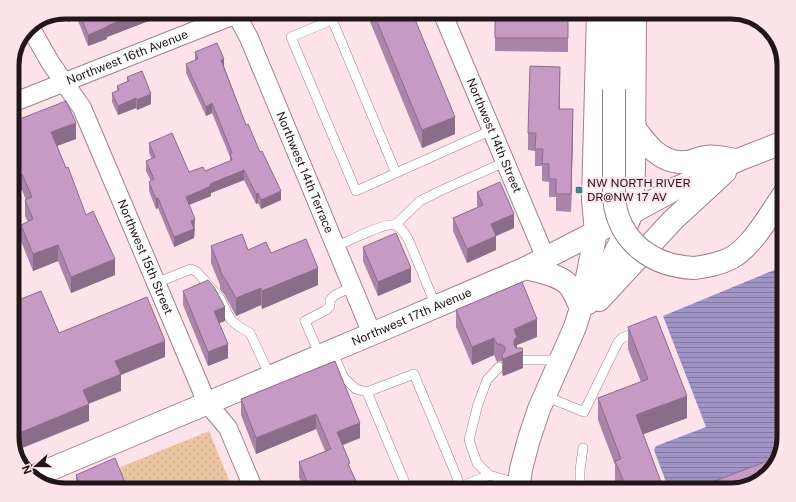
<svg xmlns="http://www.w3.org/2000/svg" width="796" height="502" viewBox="0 0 796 502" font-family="'Public Sans',sans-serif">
	<defs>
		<pattern id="grass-dots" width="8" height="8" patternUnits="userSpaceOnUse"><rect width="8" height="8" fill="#ebc4a1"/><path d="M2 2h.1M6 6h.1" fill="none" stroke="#c9a88a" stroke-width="1.8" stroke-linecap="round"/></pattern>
		<pattern id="water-rules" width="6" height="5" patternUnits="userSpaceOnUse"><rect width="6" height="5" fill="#a094c7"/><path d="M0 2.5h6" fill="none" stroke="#8278a1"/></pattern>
	</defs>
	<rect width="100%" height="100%" fill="#fee3ea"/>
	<path fill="url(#grass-dots)" d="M209 431 233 490H125L116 469Z"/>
	<path fill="url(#water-rules)" d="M784 266V437L775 466 725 490H669L654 450 656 446 706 427 663 316Z"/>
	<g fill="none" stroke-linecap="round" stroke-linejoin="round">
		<g stroke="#a0818a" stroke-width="10">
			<path id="lane" d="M329 12 396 173 492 130
				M332 20 291 37 356 191 396 173
				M395 225 420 201 442 190 505 162
				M335 247C347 242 383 223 394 225 402 227 406 235 409 241L436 306
				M156 283 191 269 197 272 219 297 231 320 238 326 250 333 270 376
				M332 351 344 378 356 389 367 392 414 374 461 487
				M320 356 305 321 326 310 330 306V300L335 295 352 287
				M519 360H560
				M499 367 487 380 478 404 469 440 477 463 489 475 519 484
				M367 392 408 490
				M545 396 584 412 618 342 622 338 639 331
				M453 490 489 475
				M580 490V470L583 448"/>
		</g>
		<g stroke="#a0818a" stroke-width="20">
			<g id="street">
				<path id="s1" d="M235 12 249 38 372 334"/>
				<path id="s2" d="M442 12 546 259"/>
				<path id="s3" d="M30 27 50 62 82 108 207 403 228 428 254 490"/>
				<path id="s4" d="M12 103 242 12"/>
			</g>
		</g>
		<g stroke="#a0818a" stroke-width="24">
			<g id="secondary">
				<path d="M614 89 615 12"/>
				<path d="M634 127C646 144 661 164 685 162 692 162 698 158 706 157 713 155 728 159 736 160"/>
				<path d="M526 268C540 272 563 275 571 288 575 294 578 302 581 308"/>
				<path d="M694 268C707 266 721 264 733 257 753 245 770 214 784 194"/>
				<path d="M599 300 673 220 725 172"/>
				<path d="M588 303 605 273 619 245 632 212 634 168 635 12"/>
				<path id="s5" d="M32 477 379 331 526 268 596 232 677 188 738 160 784 142"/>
				<path d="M520 490 519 484 521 469 529 439 539 409 575 327 581 308 596 232 593 200 598 12"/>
			</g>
		</g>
		<use href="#lane" stroke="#fff" stroke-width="9"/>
		<use href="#street" stroke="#fff" stroke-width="18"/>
		<use href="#secondary" stroke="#fff" stroke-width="22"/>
		<g stroke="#a0818a" stroke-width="24" stroke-linecap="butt">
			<path id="secondary-bridge" d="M614 89V199C619 242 652 266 694 268"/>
		</g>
		<use href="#secondary-bridge" stroke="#fff" stroke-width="22"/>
	</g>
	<path fill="#aa84a9" d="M65 12H172L107 37V39L88 46 77 18 68 22 63 13Z
		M366 12H412L455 134 422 148Z
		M568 12V52L495 51V16H549Z
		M671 12H690L674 18Z
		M195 52 224 66 246 125 281 200 261 209 258 203 256 204 244 180 211 193V196L189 205 195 229 194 238 174 247 158 208 156 209 149 191V182L151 181 146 171V161L152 159 149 153V143L189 172 205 171 230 161V157L212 113 206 116 186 73V64L195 60Z
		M560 67V109L573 127 571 212 556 211V197H549V182L542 181V166H535V151L528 150V133Z
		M127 77 151 104 137 110 136 108 118 115 112 102V93L117 91V86L127 81Z
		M12 122 76 139 57 146 86 215 115 275 71 293 58 261 33 271 21 241V225L28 222 25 216V200H26L22 190 16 193 12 183Z
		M477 192 514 228 496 236V250L467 263 453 231V218L478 207 477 206Z
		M211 246 248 250 271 253 318 285 262 309 261 305 236 316 224 294 220 289V285L211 263Z
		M363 247 411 282 378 296 363 261Z
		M183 291 225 321 219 323 228 358 208 366 183 305Z
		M456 310 537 337 517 345V348L523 368 503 376 502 373V362L501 361 497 362 494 355 472 365 456 327Z
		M628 327 687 418 643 434 664 490H618L615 483V465L598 420V398L641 382 628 349Z
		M335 361 360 438 343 445 350 468 360 490H304L299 477V462L325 451 316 429 256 454 241 415V399Z
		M76 475 128 490H76Z"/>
	<path fill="#8b6c89" d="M68 12H77V18L68 22Z
		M143 12H172L107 37V39L88 46V35L107 26Z
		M674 12H690L674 18Z
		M19 55V67L12 69V62L14 57Z
		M224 59V69L221 60Z
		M151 94V104L137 110V100Z
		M136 98V108L118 115V106Z
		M212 103V113L206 116V107Z
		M573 109V127L571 212V194Z
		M455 117V134L422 148V130Z
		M76 123V139L51 148V132Z
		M244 170V180L211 193V196L186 206V197L210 184Z
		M22 174V190L16 193V176Z
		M281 191V200L261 209V200Z
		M258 193V203L256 204V194Z
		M158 198V208L156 209V199Z
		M514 214V228L491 238V224Z
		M195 219 194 238 174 247V237L191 221Z
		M496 236V250L467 263V249Z
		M58 245V261L33 271V254Z
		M115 259V275L71 293V277Z
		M318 268V285L262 309V291Z
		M411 268V282L378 296V282Z
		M261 288V305L236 316V298Z
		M225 307V321L214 325V311Z
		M537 319V337L517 345V353L523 351V368L503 376V359L514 329Z
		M494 338V355L472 365V347Z
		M165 341V357L121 375V391L83 406V390L115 361Z
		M228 344V358L208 366V352Z
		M687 396V418L636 437V415Z
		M89 404V421L15 451 12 440V436Z
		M316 414V429L256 454V438Z
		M360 423V438L337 447V432Z"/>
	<path fill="#c69ac4" stroke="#8b6c89" d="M79 12H143L107 26V27L88 35Z
		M373 12H412L455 117 422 130Z
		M549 12H568V38H495V16H549Z
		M217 43 224 59 221 60 246 125 248 124 260 152 262 151 281 191 261 200 258 193 256 194 244 170 210 184 211 186 186 197 195 219 191 221 194 229 174 237 158 198 156 199 149 182 154 179 146 161 155 157 149 143 172 133 189 172 203 167 205 171 232 160 230 154 232 153 212 103 206 107 186 64 198 59 195 52Z
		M17 51 19 55 14 57Z
		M530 66 560 67 559 109H573L571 194H556V179H549V164H542L543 149H535L536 133H528Z
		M142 71 151 94 137 100 136 98 118 106 112 93 119 90 117 86 129 81 127 77Z
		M66 101 76 123 51 132 66 168 68 167 86 215 93 211 115 259 71 277 58 245 33 254 21 225 33 219 25 200 32 197 22 174 16 176 12 166V122Z
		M500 182 514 214 491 224 496 236 467 249 453 218 483 205 477 192Z
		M396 233 411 268 378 282 363 247Z
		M242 234 248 250 266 242 271 253 306 239 318 268 262 291 261 288 236 298 224 277 220 271H221L211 246Z
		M208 280 214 287 225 307 214 311 228 344 208 352 183 291Z
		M522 282 537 319 514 329 517 337 514 340V345L516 348H522L523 351 503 359 502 355 505 351V347L501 344H497L494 338 472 347 456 310Z
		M12 291 16 301 41 291 59 333 147 297 165 341 115 361 121 374 83 390 89 404 12 436Z
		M656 316 687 396 636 415 664 490H625L623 485 625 484 615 461 621 459 598 398 648 379 628 327Z
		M335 361 360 423 337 432 350 463 348 464 360 490H307L310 489 299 462 331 449 316 414 256 438 241 399Z
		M778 457 775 466 757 483 731 490H691Z
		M115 458 128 490H82L76 475Z"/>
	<rect fill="#3d8588" stroke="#fee3ea" stroke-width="1.5" x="575" y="186" width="8" height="8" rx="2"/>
	<g text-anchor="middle" stroke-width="4" stroke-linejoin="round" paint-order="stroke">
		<g font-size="12" fill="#22161a" stroke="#fee3ea">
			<text dy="4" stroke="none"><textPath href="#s4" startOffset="124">Northwest 16th Avenue</textPath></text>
			<text dy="4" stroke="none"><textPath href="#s2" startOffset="134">Northwest 14th Street</textPath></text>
			<text dy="4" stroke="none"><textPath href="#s1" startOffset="175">Northwest 14th Terrace</textPath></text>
			<text dy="4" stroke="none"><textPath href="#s3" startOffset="258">Northwest 15th Street</textPath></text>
			<text dy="4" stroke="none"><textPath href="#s5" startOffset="412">Northwest 17th Avenue</textPath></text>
		</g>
		<g font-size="12" fill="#22161a" stroke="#fee3ea" text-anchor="start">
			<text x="587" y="187">NW NORTH RIVER<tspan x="587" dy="14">DR@NW 17 AV</tspan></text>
		</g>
	</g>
	<path d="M0 0H796V502H0ZM65 19H731A46 46 0 0 1 777 65V437A46 46 0 0 1 731 483H65A46 46 0 0 1 19 437V65A46 46 0 0 1 65 19Z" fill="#fee3ea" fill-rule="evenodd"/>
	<path fill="none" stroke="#22161a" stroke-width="5" d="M65 19H731A46 46 0 0 1 777 65V437A46 46 0 0 1 731 483H65A46 46 0 0 1 19 437V65A46 46 0 0 1 65 19Z"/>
	<g transform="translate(36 466) rotate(249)" stroke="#fee3ea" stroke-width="3" paint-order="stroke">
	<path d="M0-3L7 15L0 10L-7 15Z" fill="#22161a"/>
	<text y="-6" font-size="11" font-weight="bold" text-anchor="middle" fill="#22161a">N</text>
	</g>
</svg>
